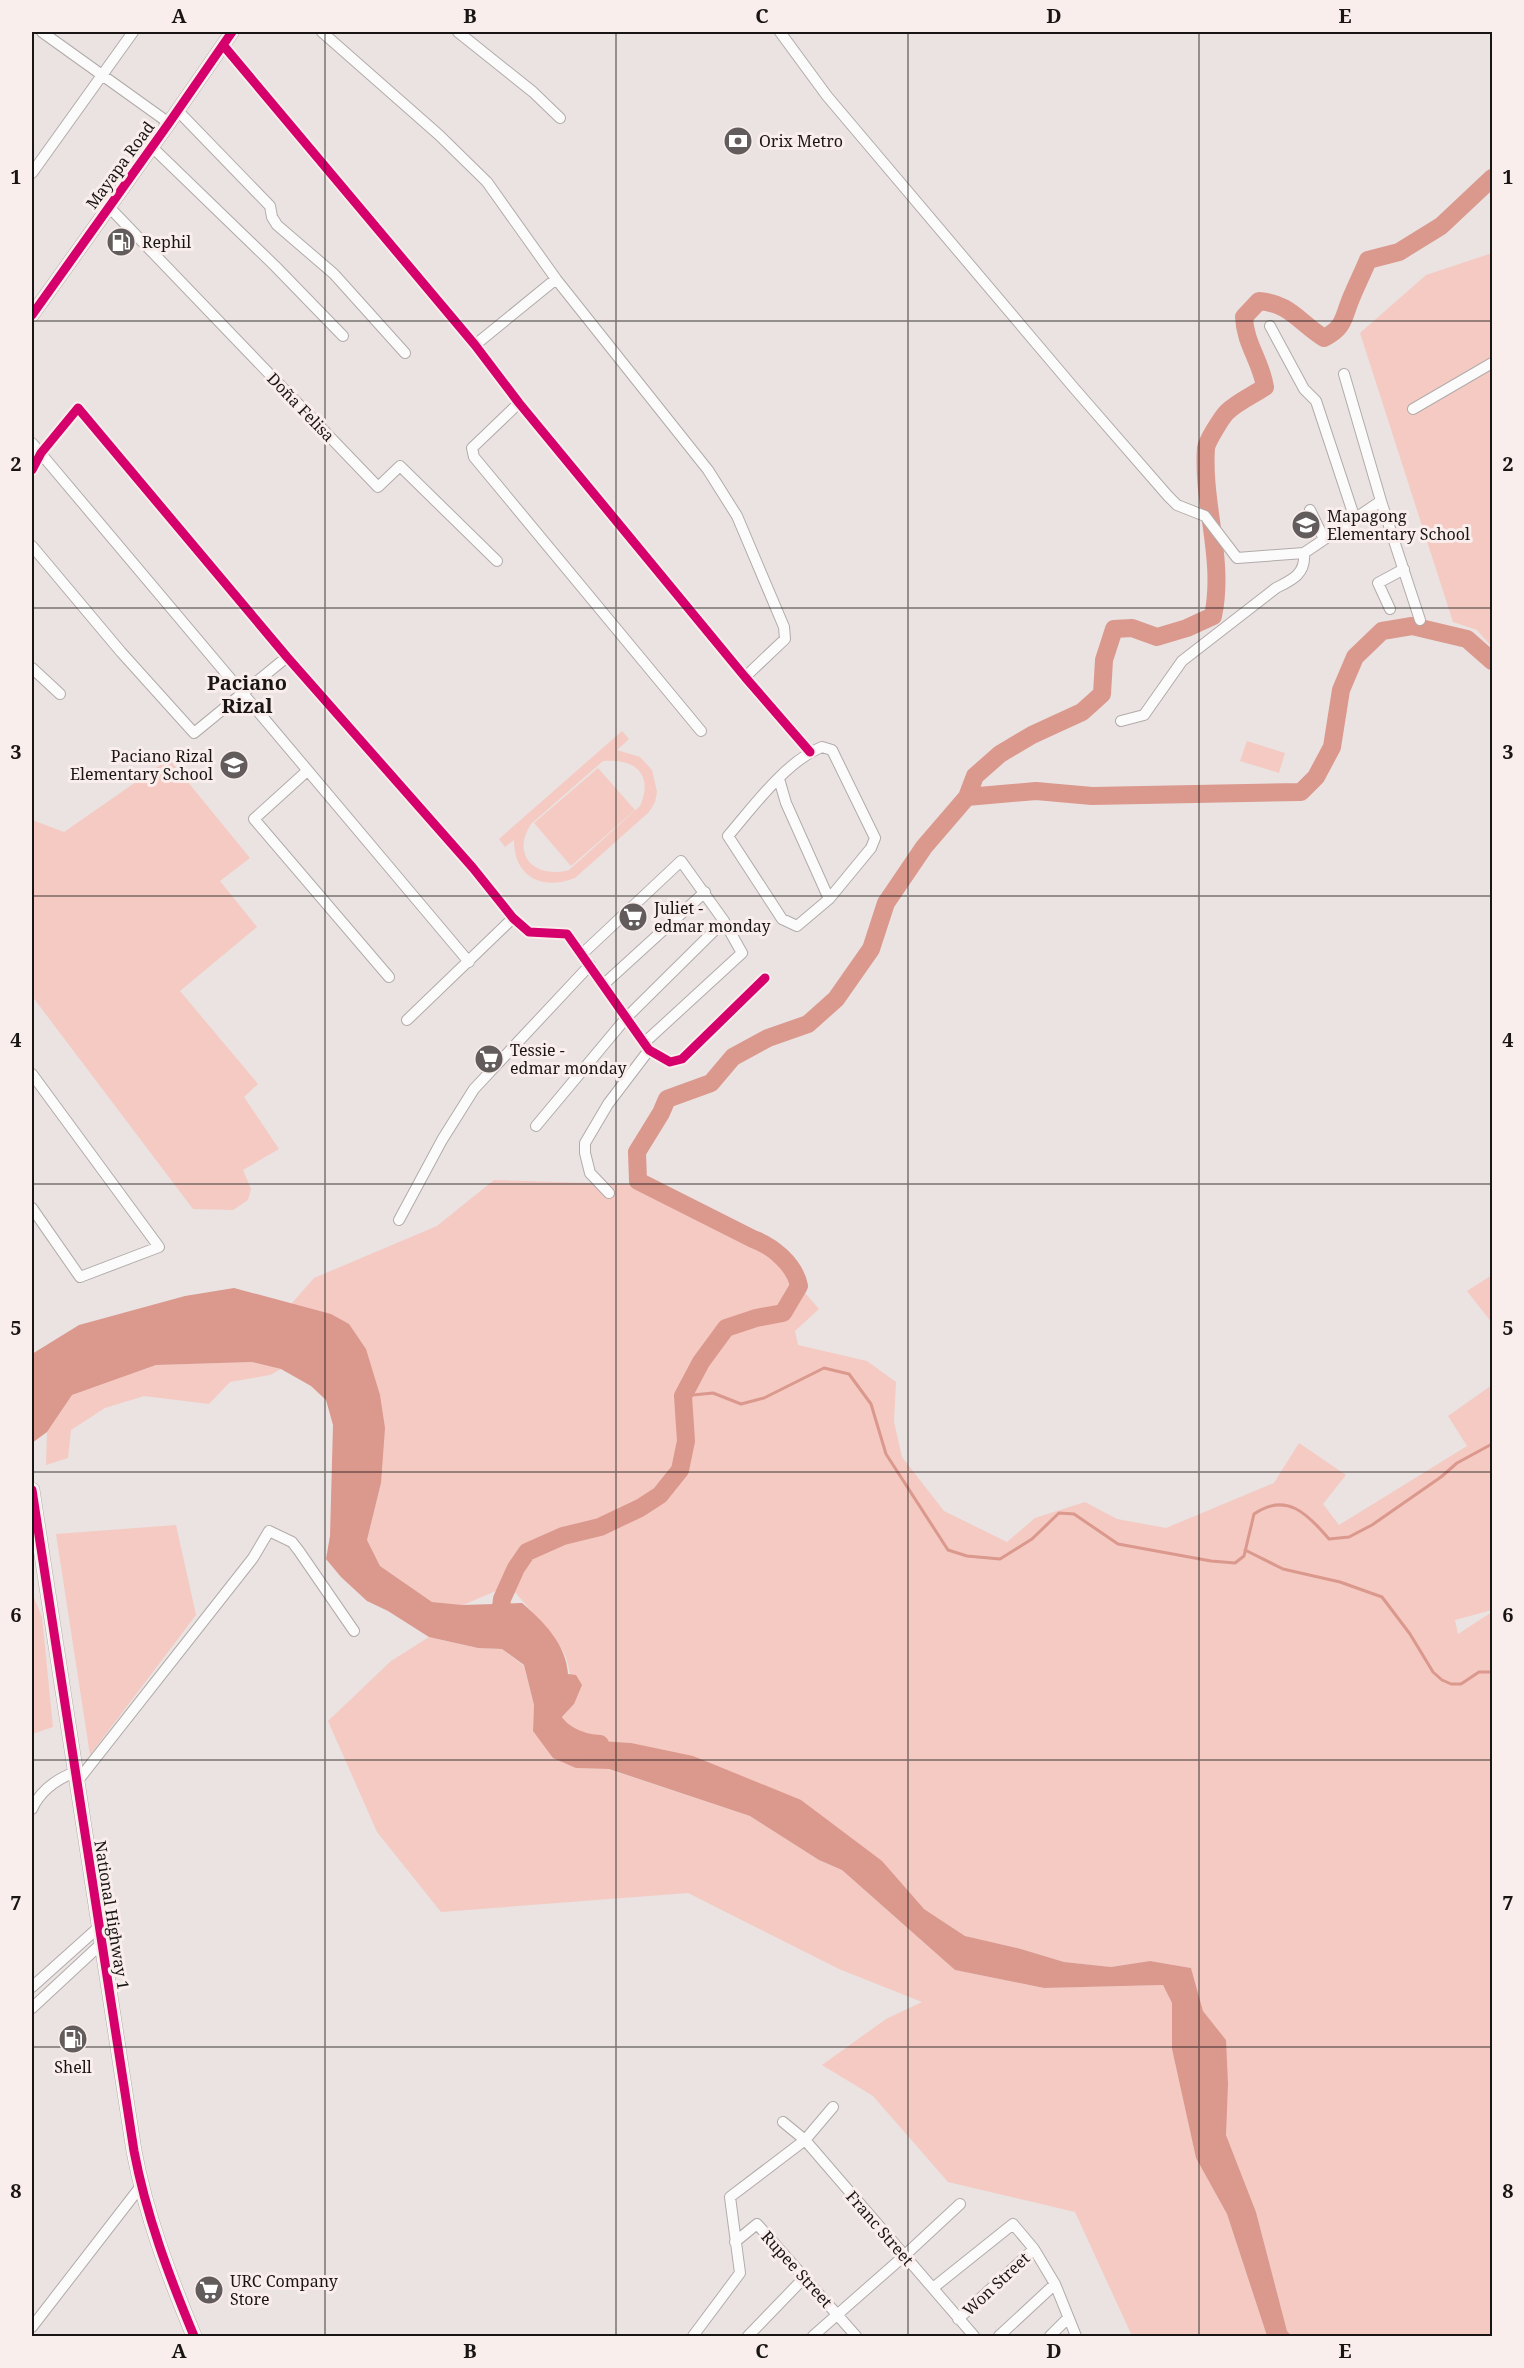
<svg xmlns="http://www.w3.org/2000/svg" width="1524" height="2368" viewBox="0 0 1524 2368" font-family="'Noto Serif',serif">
	<rect width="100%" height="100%" fill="#eae3e2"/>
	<path fill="#f4cac3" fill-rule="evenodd" d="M1492 253V647L1477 630 1453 622 1360 333 1426 275Z
		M622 731 629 739 617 750 640 757 652 770 657 792 655 802 649 812 575 878C542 891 514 877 514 840L505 847 499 839ZM603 761C635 758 654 774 640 806L569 870C537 879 510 857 531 824Z
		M1247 741 1285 753 1279 773 1240 761Z
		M169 759 250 858 220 881 257 927 180 991 258 1084 244 1097 279 1149 243 1170 251 1189 248 1200 233 1210 193 1209 32 996V820L64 832Z
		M598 768 635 810 571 866 534 823Z
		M494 1180 627 1184 666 1194 768 1244 799 1286 819 1309 795 1331 798 1345 867 1361 896 1382 894 1422 902 1457 944 1511 1007 1542 1035 1518 1085 1502 1117 1519 1166 1528 1274 1483 1299 1443 1346 1475 1323 1504 1339 1525 1467 1446 1448 1416 1492 1385V1610L1455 1620 1458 1634 1492 1612V2336H1292L1287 2331 1256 2212 1226 2135V2040L1203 2011 1191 1968 1150 1961 1111 1967 1064 1962 1021 1949 965 1936 924 1909 631 1743 570 1739 560 1731V1719L574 1704C572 1690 571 1675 567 1661 562 1639 524 1606 510 1585L463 1605 432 1602 380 1566 367 1540 381 1483 292 1303 314 1278 437 1226Z
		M1492 1275V1323L1467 1291Z
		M252 1362 281 1369 270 1375 230 1382 209 1404 144 1396 105 1408 71 1430 68 1458 46 1465 47 1432 72 1395 156 1365Z
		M176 1525 196 1615 90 1755 56 1534Z
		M32 1593 42 1617 53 1727 32 1734Z
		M429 1637 478 1648 502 1649 524 1666 534 1705 533 1731 576 1768 608 1769 750 1816 819 1860 842 1870 955 1970 1044 1988 1163 1985 1172 2003V2049L1196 2158 1227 2214 1267 2336H1132L1075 2212 948 2182 873 2096 822 2065 886 2019 922 2002 839 1969 688 1893 441 1912 377 1832 328 1721 391 1661Z"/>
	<path fill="#db988d" d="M234 1288 331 1314 349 1324 366 1349 380 1395 385 1428 381 1483 367 1540 380 1566 432 1602 463 1605 522 1603C544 1622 566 1644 568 1674L576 1675 582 1685 574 1704 560 1719V1731L570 1739 631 1743 693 1756 801 1800 882 1861 924 1909 965 1936 1021 1949 1064 1962 1111 1967 1150 1961 1191 1968 1203 2011 1226 2040 1228 2084 1226 2135 1256 2212 1287 2331 1292 2336H1267L1227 2214 1196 2158 1172 2049V2003L1163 1985 1044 1988 955 1970 842 1870 819 1860 750 1816 609 1769 576 1768 553 1758 533 1731 534 1705 524 1665 502 1649 478 1648 429 1637 388 1611 367 1601 341 1577 326 1559 330 1536 333 1425 326 1400 311 1386 281 1369 252 1362 156 1365 72 1395 47 1432 32 1443V1354L79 1325 185 1296Z"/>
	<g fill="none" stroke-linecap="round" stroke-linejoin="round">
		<path stroke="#db988d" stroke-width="3" d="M683 1396 713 1393 741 1404 764 1398 824 1368 849 1374 871 1404 886 1454 948 1550 967 1556 1000 1559 1032 1539 1059 1513 1074 1514 1118 1544 1211 1561 1235 1563 1244 1556 1254 1514C1286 1492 1307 1513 1329 1539L1349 1537 1372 1525 1441 1477 1457 1463 1492 1444
			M1245 1550 1283 1569 1340 1582 1382 1597 1410 1634 1433 1672 1442 1680 1451 1684H1461L1479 1672H1492"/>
		<path stroke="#db988d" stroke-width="18" d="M967 797 1036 791 1092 796 1301 792 1316 777 1332 747 1341 690 1355 657 1382 631 1412 626 1467 639 1492 661
			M500 1615 502 1599 516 1568 527 1552 563 1536 600 1527 640 1508 660 1495 680 1470 686 1441 683 1396 701 1362 726 1328 756 1318 783 1313 799 1286C795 1265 773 1246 753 1239L638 1181 637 1152 661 1113 667 1099 711 1083 733 1057 768 1038 808 1024 836 999 871 949 886 903 924 847 967 797 975 776 1000 754 1032 735 1082 712 1102 694 1104 660 1114 629 1132 628 1157 637 1187 628 1213 616C1225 560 1202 504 1206 448 1207 441 1222 417 1227 412 1237 402 1253 395 1265 387 1261 361 1245 344 1244 317L1259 301C1289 303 1299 322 1324 338 1346 327 1343 316 1352 296 1357 284 1363 272 1368 260L1399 252 1441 226 1492 178
			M548 1709C555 1732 577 1743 600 1744"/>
		<g stroke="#b1abaa" stroke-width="12">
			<path id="minor" d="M42 32 169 123
				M322 32 439 135 487 182 556 279 708 470 737 516 784 627 785 639 745 677
				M458 32 533 92 560 118
				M780 32 827 96 1074 388 1168 496 1177 505 1205 516 1237 558 1304 553 1381 501
				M223 45 475 345 519 403 745 677 810 752
				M178 111 270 206 272 217 277 225 334 274 405 353
				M152 147 275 266 343 336
				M32 173 133 32
				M109 207 378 487 400 466 497 561
				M1270 326 1304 389 1316 401 1355 519
				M475 345 556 279
				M1344 374 1381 501 1420 620
				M519 403 472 448 474 457 701 731
				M1413 409 1492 363
				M32 443 469 962
				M32 470 41 453 78 408 287 657 473 868 513 918 529 932 567 934 644 1043 649 1050 670 1062 682 1059 765 978
				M1310 510 1324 539
				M32 546 121 652 194 733 287 657
				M1390 609 1378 583 1404 569
				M32 668 60 694
				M1121 721 1144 715 1182 661 1276 588C1292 580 1306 574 1304 553
				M822 747 832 750 875 838 871 848 829 899 797 926 782 919 728 836C753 807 786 761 822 747Z
				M307 771 254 819 389 977
				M779 779 786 803 829 899
				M582 954 681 861 724 921 742 953 644 1043
				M603 985 705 892
				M407 1020 513 918
				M32 1074 159 1247 80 1277 32 1208
				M536 1126 627 1017 724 921
				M609 1193 590 1173 585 1153V1143L608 1104 649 1050
				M399 1220 442 1140 474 1089 590 965
				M76 1783 253 1558 269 1531 292 1542 299 1551 354 1631
				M32 1809C40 1791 57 1779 75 1772
				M32 1987 99 1927
				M32 2008 101 1944
				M783 2122 805 2140 974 2336
				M735 2242 757 2224 856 2336
				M933 2288 1013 2224 1034 2249 1055 2284 1076 2336
				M958 2319 1034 2249
				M32 2327 141 2186
				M693 2336 740 2273 730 2197 805 2140 833 2107
				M748 2336 804 2278
				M813 2336 904 2256 960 2204
				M999 2336 1055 2284
				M1050 2336 1067 2319"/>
		</g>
		<g stroke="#b1abaa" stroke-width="15">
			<path id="major" d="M32 315 169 123 232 32"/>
		</g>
		<g stroke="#b1abaa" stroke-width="16">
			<path id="highway" d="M32 1490 134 2151C146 2215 169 2276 194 2336"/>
		</g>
		<use href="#minor" stroke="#fcfbfb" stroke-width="10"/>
		<use href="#major" stroke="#fcfbfb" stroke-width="14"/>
		<use href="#highway" stroke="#fcfbfb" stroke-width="15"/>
		<g stroke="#faeeec" stroke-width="13">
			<path id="cycleway" d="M223 45 475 345 519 403 745 677 810 752
				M32 315 169 123 232 32
				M32 470 41 453 78 408 287 657 473 868 513 918 529 932 567 934 644 1043 649 1050 670 1062 682 1059 765 978
				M32 1490 134 2151C146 2215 169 2276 194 2336"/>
		</g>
		<use href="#cycleway" stroke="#d6006c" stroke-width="9"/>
	</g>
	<path fill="none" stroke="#191514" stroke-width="1.5" stroke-opacity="0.55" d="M325 32V2336M616 32V2336M908 32V2336M1199 32V2336M32 321H1492M32 608H1492M32 896H1492M32 1184H1492M32 1472H1492M32 1760H1492M32 2047H1492"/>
	<defs>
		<g id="bank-disc" transform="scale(1.5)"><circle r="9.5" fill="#625d5c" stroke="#faeeec"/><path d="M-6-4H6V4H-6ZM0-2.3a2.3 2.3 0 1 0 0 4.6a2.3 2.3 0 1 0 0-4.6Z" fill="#fff"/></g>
		<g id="fuel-disc" transform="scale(1.5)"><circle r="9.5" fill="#625d5c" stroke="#faeeec"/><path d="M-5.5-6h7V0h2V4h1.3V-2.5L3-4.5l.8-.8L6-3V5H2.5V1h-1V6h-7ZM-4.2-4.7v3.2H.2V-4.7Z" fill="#fff"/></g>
		<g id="school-disc" transform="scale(1.5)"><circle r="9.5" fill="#625d5c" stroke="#faeeec"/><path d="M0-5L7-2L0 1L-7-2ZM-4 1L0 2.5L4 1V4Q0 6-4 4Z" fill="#fff"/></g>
		<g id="supermarket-disc" transform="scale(1.5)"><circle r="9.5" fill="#625d5c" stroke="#faeeec"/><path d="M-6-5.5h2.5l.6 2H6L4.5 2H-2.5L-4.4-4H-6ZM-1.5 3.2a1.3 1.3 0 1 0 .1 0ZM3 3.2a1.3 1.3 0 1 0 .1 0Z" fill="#fff"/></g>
	</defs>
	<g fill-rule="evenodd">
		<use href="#bank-disc" x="738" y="141"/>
		<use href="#fuel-disc" x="121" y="242"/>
		<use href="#school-disc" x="1306" y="525"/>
		<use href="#school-disc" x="234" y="765"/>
		<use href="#supermarket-disc" x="633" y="917"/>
		<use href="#supermarket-disc" x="489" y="1059"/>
		<use href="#fuel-disc" x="73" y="2039"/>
		<use href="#supermarket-disc" x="209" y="2290"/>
	</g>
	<g text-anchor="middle" stroke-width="6" stroke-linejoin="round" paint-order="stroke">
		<g font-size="16" fill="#191514" stroke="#faeeec" text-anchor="start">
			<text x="759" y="147">Orix Metro</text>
			<text x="142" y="248">Rephil</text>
			<text x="1327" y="522">Mapagong<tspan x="1327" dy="18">Elementary School</tspan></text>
			<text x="213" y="762" text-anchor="end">Paciano Rizal<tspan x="213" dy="18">Elementary School</tspan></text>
			<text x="654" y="914">Juliet -<tspan x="654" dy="18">edmar monday</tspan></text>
			<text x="510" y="1056">Tessie -<tspan x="510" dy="18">edmar monday</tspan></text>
			<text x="73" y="2073" text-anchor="middle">Shell</text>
			<text x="230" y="2287">URC Company<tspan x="230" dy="18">Store</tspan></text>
		</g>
		<g font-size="16" fill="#191514" stroke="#faeeec">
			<text transform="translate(120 165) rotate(-54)" y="6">Mayapa Road</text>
			<text transform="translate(301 407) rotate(46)" y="6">Doña Felisa</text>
			<text transform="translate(112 1915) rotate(81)" y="6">National Highway 1</text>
			<text transform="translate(880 2228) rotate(49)" y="6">Franc Street</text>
			<text transform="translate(797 2269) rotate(48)" y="6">Rupee Street</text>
			<text transform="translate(996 2284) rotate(-43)" y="6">Won Street</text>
		</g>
		<g font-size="20" font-weight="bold" fill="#191514" stroke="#faeeec">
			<text x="247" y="690">Paciano<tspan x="247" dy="23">Rizal</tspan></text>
		</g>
	</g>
	<rect width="1524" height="2368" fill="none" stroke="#faeeec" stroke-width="66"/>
	<rect x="33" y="33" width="1458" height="2302" fill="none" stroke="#191514" stroke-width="2"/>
	<g font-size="20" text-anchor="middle" font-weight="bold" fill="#191514">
		<text x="179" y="23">A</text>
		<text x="470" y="23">B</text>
		<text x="762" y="23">C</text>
		<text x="1054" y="23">D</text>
		<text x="1345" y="23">E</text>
		<text x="16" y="184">1</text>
		<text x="1508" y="184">1</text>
		<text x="16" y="471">2</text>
		<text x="1508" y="471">2</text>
		<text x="16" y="759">3</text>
		<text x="1508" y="759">3</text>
		<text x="16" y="1047">4</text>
		<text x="1508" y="1047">4</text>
		<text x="16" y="1335">5</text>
		<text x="1508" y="1335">5</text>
		<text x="16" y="1622">6</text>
		<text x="1508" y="1622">6</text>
		<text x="16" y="1910">7</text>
		<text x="1508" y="1910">7</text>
		<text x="16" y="2198">8</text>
		<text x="1508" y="2198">8</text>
		<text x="179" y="2358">A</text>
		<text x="470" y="2358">B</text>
		<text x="762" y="2358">C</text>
		<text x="1054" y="2358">D</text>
		<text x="1345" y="2358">E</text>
	</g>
</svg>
